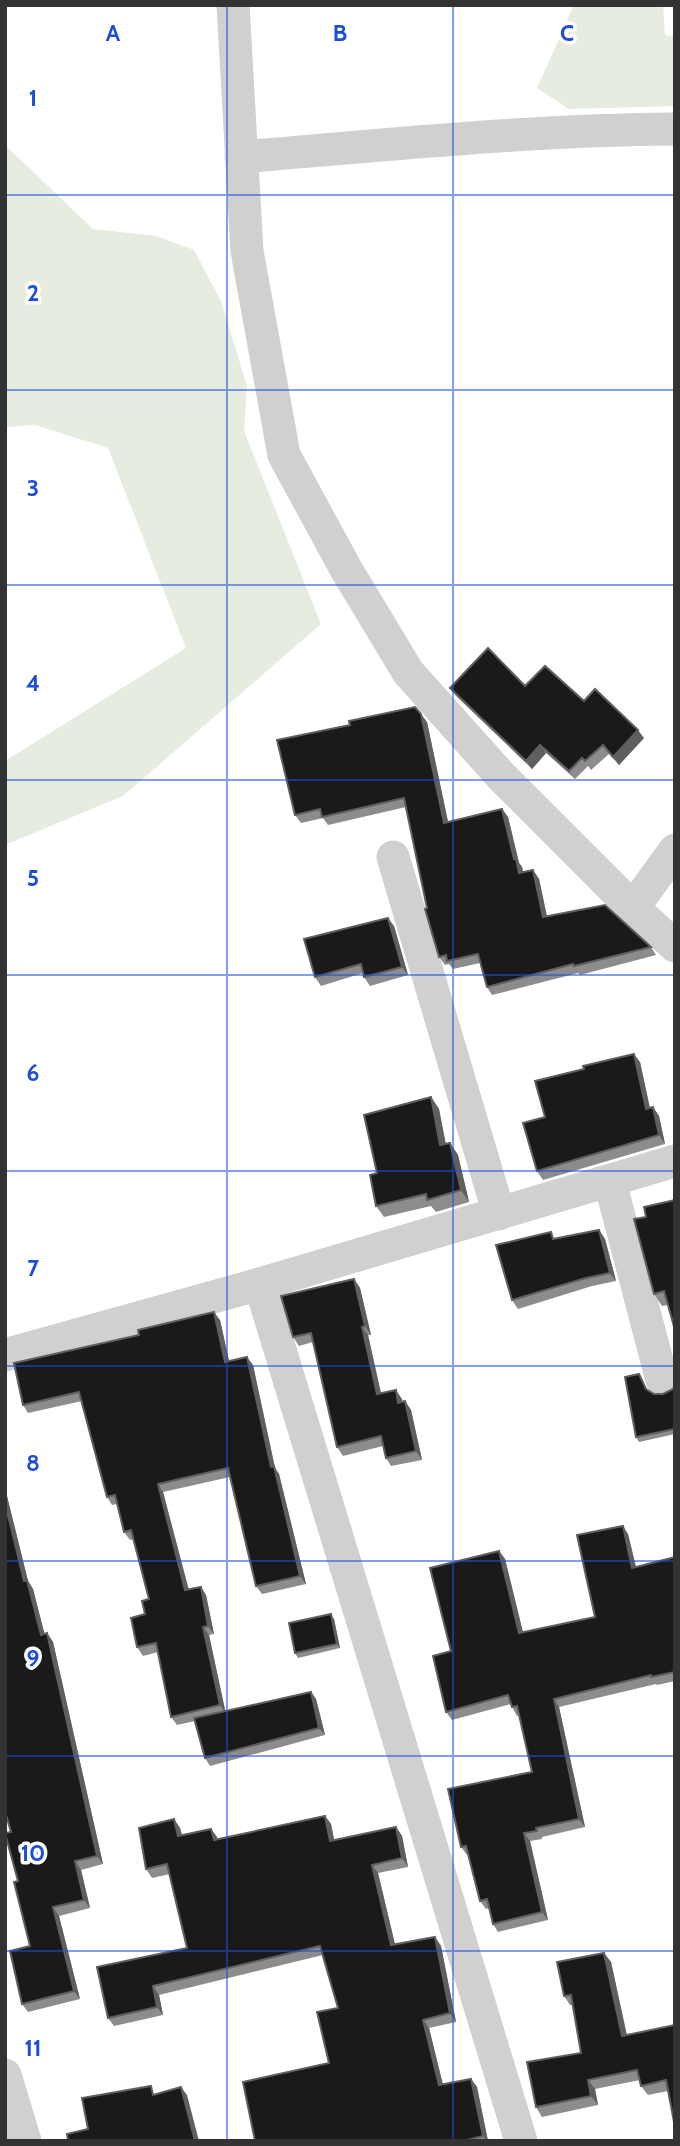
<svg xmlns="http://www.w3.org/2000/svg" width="680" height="2146" viewBox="0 0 680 2146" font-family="Cabin,sans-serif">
	<rect width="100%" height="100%" fill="#fff"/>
	<path fill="#e6ecdf" d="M574 5H663L665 35 675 37V106L569 109 537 88Z
		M5 145 93 229 156 236 194 250 221 301 247 386 244 431 321 624 123 796 5 845V761L186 648 108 448 35 425 5 427Z"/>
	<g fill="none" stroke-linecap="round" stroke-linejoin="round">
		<path stroke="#d0d0d0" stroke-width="33" d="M233 5 247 251 284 455 346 569 408 672 501 776 633 908 675 946
			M241 157C385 145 530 130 675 129
			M393 857 499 1214
			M633 908 675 850
			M610 1182 662 1380
			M260 1284 521 2141
			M5 1355 260 1284 675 1161
			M5 2075 25 2141"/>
	</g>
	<path fill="#8c8c8c" d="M525 686 584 701 644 738 619 765 609 754 591 770 588 766 575 779 546 753 532 769 456 696 450 688Z
		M427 722 448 822 502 809 508 817 519 863 522 867 523 872 533 870 539 879 547 917 651 947 656 955 580 975 578 973 492 995 487 987 480 963 453 969 449 964 445 965 439 957 427 908 406 807 328 825 323 818 301 823 295 815Z
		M394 926 408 975 370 986 364 977 363 973 321 986 315 977Z
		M640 1062 650 1108 653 1107 659 1116 665 1144 543 1180 537 1171 545 1117Z
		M431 1097 439 1109 446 1144 450 1143 458 1155 469 1202 436 1212 431 1206 384 1217 376 1206 377 1173Z
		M646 1217 668 1305 662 1306 654 1294Z
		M599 1230 605 1239 616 1281 592 1286 518 1309 512 1300 555 1238Z
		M354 1279 360 1288 371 1335H368L381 1393 402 1399V1402L405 1401 411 1410 422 1460 391 1466 386 1458 383 1446 343 1456 337 1447 313 1342 299 1346 293 1337Z
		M220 1320 229 1361 253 1365 275 1468 279 1474 306 1584 262 1594 256 1586 230 1477 163 1492 189 1590 206 1595 214 1634 209 1635 225 1711 311 1692 316 1699 325 1735 210 1766 205 1758 195 1721 177 1725 171 1717 158 1652 143 1656 137 1647 149 1599 134 1539 130 1540 124 1532 117 1504 112 1505 107 1497 82 1401 28 1413 23 1405Z
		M642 1379 647 1390 654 1394H663L673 1389 675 1385V1434L639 1442 636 1437Z
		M5 1488 28 1581 33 1589 44 1634 47 1633 53 1642 103 1864 81 1870 90 1908 59 1916 80 1999 28 2012 22 2004 30 1946 18 1881 11 1832 5 1811Z
		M628 1534 636 1567 675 1557V1681L657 1685 656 1684 559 1707 585 1827 542 1837V1839L530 1841 548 1920 498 1932 493 1924 489 1908 486 1909 480 1901 468 1855H467L461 1847 532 1772 519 1715 517 1716 512 1707 511 1704 452 1720 446 1712 451 1651 499 1551 505 1559 523 1632 595 1617Z
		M334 1619 340 1648 298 1658 295 1653Z
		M325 1816 331 1824 334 1840 396 1827 402 1836 408 1867 378 1873 395 1944 435 1937 441 1946 456 2022 429 2028 443 2084 471 2079 477 2087 488 2141H255L329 2063 338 2008 323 1955 159 1995 163 2015 114 2026 108 2018 187 1948 170 1874 152 1878 146 1869 174 1819 180 1828 182 1835 211 1829 218 1839Z
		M604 1953 611 1962 627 2035 675 2025 668 2091 648 2095 641 2086 640 2080 595 2089 598 2105 542 2117 536 2107 581 2053 573 2005H570L564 1996Z"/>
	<path fill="#5f5f5f" d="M421 714 427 722 450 831 444 823Z
		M638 730 644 738 619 765 613 757Z
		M540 745 546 753 532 769 526 761Z
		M502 809 508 817 519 863 522 867 525 881 519 873 514 859Z
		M533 870 539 879 549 926 543 917Z
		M388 918 394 926 408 975 402 967Z
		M634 1054 640 1062 652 1118 646 1109Z
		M431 1097 439 1109 448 1157 440 1145Z
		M653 1107 659 1116 665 1144 659 1135Z
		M450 1143 458 1155 469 1202 461 1190Z
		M599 1230 605 1239 616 1281 610 1273Z
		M354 1279 360 1288 371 1335 365 1326Z
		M214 1312 220 1320 231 1370 225 1362Z
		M362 1327 368 1335 383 1403 377 1394Z
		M247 1357 253 1365 275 1468 279 1474 306 1584 300 1576 271 1467Z
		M396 1390 402 1399 404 1411 398 1403Z
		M405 1401 411 1410 422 1460 416 1451Z
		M158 1484 163 1492 191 1599 185 1590Z
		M5 1488 28 1581 33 1589 47 1643 41 1635 24 1581 5 1503Z
		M623 1526 628 1534 638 1576 632 1568Z
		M499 1551 505 1559 525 1641 519 1633Z
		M201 1587 206 1595 214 1634 208 1626Z
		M331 1614 334 1619 340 1648 337 1644Z
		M203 1627 209 1635 226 1714 220 1705Z
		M47 1633 53 1642 103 1864 97 1856Z
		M311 1692 316 1699 325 1735 319 1728Z
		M554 1699 559 1707 585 1827 579 1819Z
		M325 1816 331 1824 336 1849 330 1841Z
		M174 1819 180 1828 184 1844 178 1836Z
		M396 1827 402 1836 408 1867 402 1858Z
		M211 1829 217 1837 220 1849 214 1840Z
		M524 1833 530 1841 548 1920 542 1912Z
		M75 1861 81 1870 90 1908 84 1900Z
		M372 1865 378 1873 397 1953 391 1945Z
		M53 1907 59 1916 80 1999 74 1991Z
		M435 1937 441 1946 456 2022 450 2013Z
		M604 1953 611 1962 629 2046 622 2036Z
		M153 1986 159 1995 163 2015 157 2007Z
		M423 2020 429 2028 445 2094 439 2085Z
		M471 2079 477 2087 488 2141H486L483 2136Z
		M588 2080 595 2089 598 2105 591 2096Z
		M181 2087 187 2095 199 2141H195Z"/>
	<path fill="#1a1a1a" stroke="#5f5f5f" stroke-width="2" d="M488 648 525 686 545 666 584 701 595 689 638 730 613 757 603 745 585 761 582 758 569 771 540 745 526 761 450 688Z
		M415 707 421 714 444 823 502 809 514 859H516L519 873 533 870 543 917 605 905 651 947 574 966 573 964 487 987 478 954 447 961 446 955 439 957 425 909 427 908 404 798 322 817 320 809 295 815 277 740 350 725 349 721Z
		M388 918 402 967 364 977 361 964 315 977 304 939Z
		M634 1054 646 1109 653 1107 659 1135 537 1171 523 1123 545 1117 535 1081 584 1069 583 1066Z
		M431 1097 440 1145 450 1143 461 1190 427 1200 426 1194 376 1206 370 1175 377 1173 364 1115Z
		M675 1200V1330L664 1291 654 1294 634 1219 646 1217 644 1207Z
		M599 1230 610 1273 586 1278 512 1300 496 1245 551 1232 553 1239Z
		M354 1279 365 1326 362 1327 377 1394 396 1390 398 1403 405 1401 416 1451 386 1458 381 1436 337 1447 311 1333 293 1337 281 1296Z
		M214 1312 225 1362 247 1357 271 1467 274 1466 300 1576 256 1586 228 1468 158 1484 185 1590 201 1587 208 1626 203 1627 220 1705 171 1717 156 1643 137 1647 131 1618 145 1614 142 1601 149 1599 131 1530 124 1532 115 1495 107 1497 79 1392 23 1405 14 1363 139 1335 138 1330Z
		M639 1374 646 1389 654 1394H663L673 1389 675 1385V1429L636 1437 625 1377Z
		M5 1503 24 1581 27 1580 41 1635 47 1633 97 1856 75 1861 84 1900 53 1907 74 1991 22 2004 10 1951 30 1946 14 1882 18 1881 5 1833 11 1832 5 1811Z
		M623 1526 632 1568 675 1557V1672L651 1677V1675L554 1699 579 1819 536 1828 537 1831 524 1833 542 1912 493 1924 487 1899 480 1901 466 1846 461 1847 448 1789 532 1772 517 1706 512 1707 508 1695 446 1712 433 1656 451 1651 430 1568 499 1551 519 1633 595 1617 577 1535Z
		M331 1614 337 1644 295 1653 289 1623Z
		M311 1692 319 1728 205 1758 194 1718Z
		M325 1816 330 1841 396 1827 402 1858 372 1865 391 1945 435 1937 450 2013 423 2020 439 2085 471 2079 483 2136 463 2141H255L243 2082 329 2063 317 2012 338 2008 320 1946 153 1986 157 2007 108 2018 97 1967 187 1948 167 1864 146 1869 139 1828 174 1819 178 1836 211 1829 214 1840Z
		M604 1953 622 2036 675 2025V2127L666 2080 641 2086 637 2070 588 2080 591 2096 536 2107 527 2062 581 2053 571 1995 564 1996 557 1962Z
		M151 2086 153 2095 181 2087 195 2141H68L67 2134 88 2129 82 2098Z"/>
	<path fill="none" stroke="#1d4ed8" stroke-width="2" stroke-opacity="0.55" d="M227 5V2141M453 5V2141M5 195H675M5 390H675M5 585H675M5 780H675M5 975H675M5 1171H675M5 1366H675M5 1561H675M5 1756H675M5 1951H675"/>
	<g font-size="23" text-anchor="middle" font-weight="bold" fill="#1d4ed8" stroke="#fff" stroke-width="7" stroke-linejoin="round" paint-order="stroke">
		<text x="113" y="41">A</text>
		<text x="340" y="41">B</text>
		<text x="567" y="41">C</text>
		<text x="33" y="106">1</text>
		<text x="33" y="301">2</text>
		<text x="33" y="496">3</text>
		<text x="33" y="691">4</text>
		<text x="33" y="886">5</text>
		<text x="33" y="1081">6</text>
		<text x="33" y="1276">7</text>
		<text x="33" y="1471">8</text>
		<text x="33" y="1666">9</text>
		<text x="33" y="1861">10</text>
		<text x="33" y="2056">11</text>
	</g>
	<rect width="680" height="2146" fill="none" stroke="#333333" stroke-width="14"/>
</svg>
